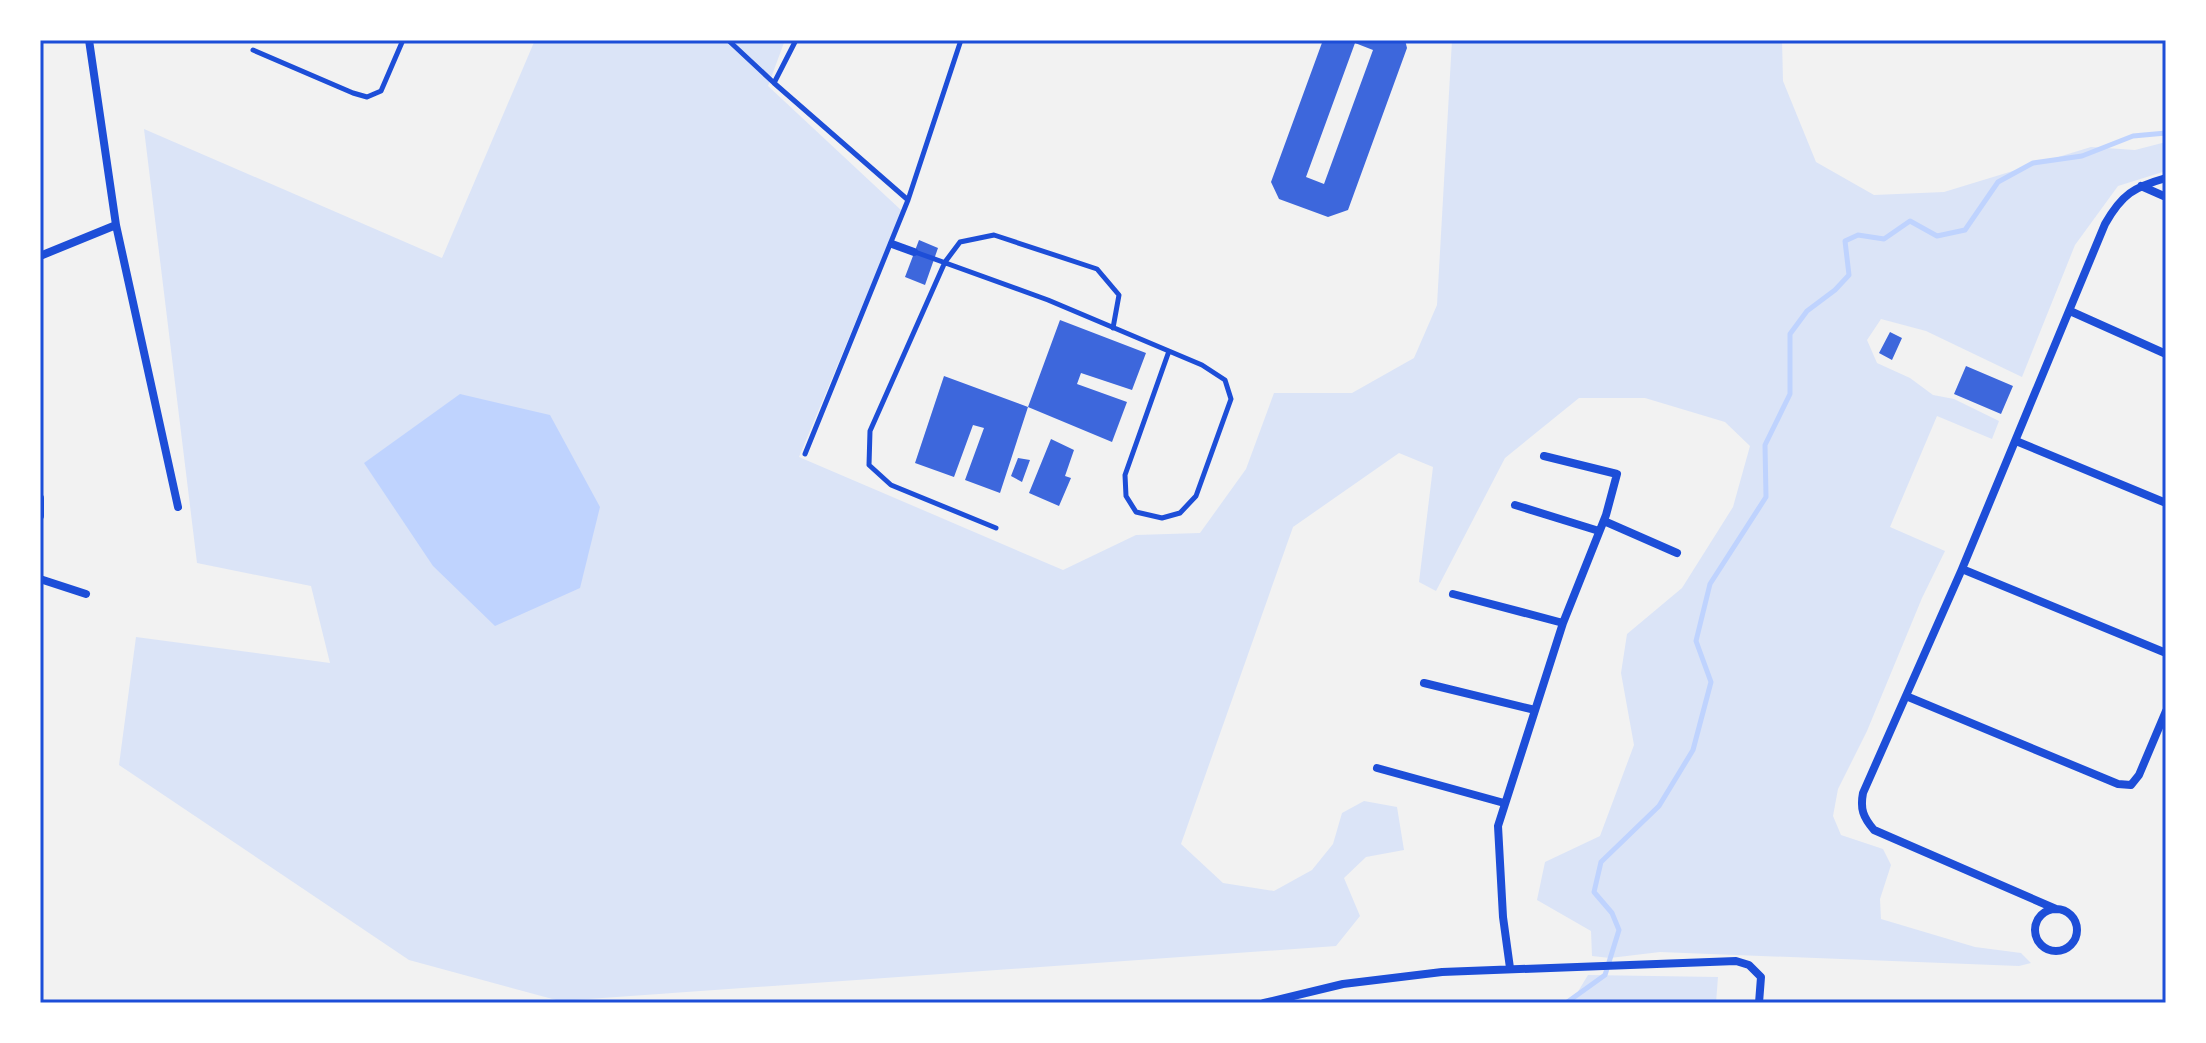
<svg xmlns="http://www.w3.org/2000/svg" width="2206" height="1043" viewBox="0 0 2206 1043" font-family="'Roboto Condensed',sans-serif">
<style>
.green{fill:#dbe4f7}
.water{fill:#bfd3fe}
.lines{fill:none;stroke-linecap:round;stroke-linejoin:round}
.stream{stroke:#bfd3fe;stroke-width:5}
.building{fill:#3d67dc;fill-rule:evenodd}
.service{stroke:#1d4ed8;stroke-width:5}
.minor{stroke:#1d4ed8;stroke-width:8}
.neatline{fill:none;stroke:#1d4ed8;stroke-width:3}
</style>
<rect width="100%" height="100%" fill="#f2f2f2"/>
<path class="green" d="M535,40h250l-17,46 134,125 -103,246 264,113 73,-35 64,-2 46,-64 28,-76h78l62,-35 23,-53 15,-265h330l1,41 33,81 58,33 70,-3 147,-45 44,3 31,-8v29l-48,15 -43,59 -53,132 -96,-46 -45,-12 -14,21 10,23 33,15 23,17 21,4 45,22 -7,18 -55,-23 -47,111 55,24 -23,47 -55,133 -29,58 -5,27 8,19 42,14 8,16 -11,34 1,20 94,28 46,6 10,10 -12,3 -359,-14 -50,6 -18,-2 -1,-25 -54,-31 8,-38 55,-26 34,-91 -13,-72 6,-39 55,-46 51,-81 17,-61 -25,-24 -80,-24h-66l-74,60 -69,133 -17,-9 14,-115 -34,-14 -106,74 -112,317 42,39 51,8 38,-21 21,-26 9,-31 22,-12 33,6 7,43 -38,7 -22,21 16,38 -24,30 -776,55 -151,-41 -290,-195 17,-128 194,26 -19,-77 -114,-23 -53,-434 298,129z
M1588,975l130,2 -2,26h-145z"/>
<path class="water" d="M460,394l90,21 50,92 -20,81 -85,38 -62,-60 -69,-103z"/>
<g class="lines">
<path class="stream" d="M1566,1003l39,-28 14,-45 -7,-17 -18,-21 7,-30 58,-56 34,-56 18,-68 -15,-41 14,-57 56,-87 -1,-52 25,-51v-60l17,-23 28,-21 14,-15 -4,-34 13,-6 26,4 26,-18 27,15 28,-6 33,-48 35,-19 49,-7 51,-20 33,-3"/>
</g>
<path class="building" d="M1323,40h82l2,8 -59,162 -20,7 -49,-18 -8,-17zM1355,43l18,7 -49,134 -18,-7z
M919,240l19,8 -13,37 -20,-8z
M1060,320l86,33 -14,37 -51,-17 -4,11 50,18 -15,40 -84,-35z
M1890,332l12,6 -10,22 -13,-7z
M1966,366l47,20 -12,28 -47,-20z
M944,376l84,31 -28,86 -35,-13 19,-52 -11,-3 -19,52 -39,-14z
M1051,439l23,11 -9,26 6,2 -12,28 -30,-13z
M1018,458l12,2 -8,22 -11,-6z"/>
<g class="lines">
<path class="service" d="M728,40l46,43
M796,40l-22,43 134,117 -103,254
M253,50l100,43 14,4 14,-6 22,-51
M908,200l53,-160
M915,252l133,48 154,65 23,15 6,19 -35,97 -16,17 -18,5 -26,-6 -10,-16 -1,-21 44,-124
M996,528l-105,-43 -22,-20 1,-34 75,-169 15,-20 34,-7 103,34 22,26 -6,33"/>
<path class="minor" d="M89,40l27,185 62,282
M2141,186l25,11
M892,244l22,8
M40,256l76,-31
M2070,311l96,43
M2016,441l150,62
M40,498v18
M1515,505l84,26
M1604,521l73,32
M1962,569l204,84
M40,579l46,15
M1453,594l110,29
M1424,683l111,27
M1906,696l212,88 13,1 8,-10 27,-64
M1377,768l127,35
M2035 930a21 21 0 1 1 42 0a21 21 0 1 1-42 0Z
M2056,909l-182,-79c-11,-13 -14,-21 -11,-37l99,-224 143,-345c17,-30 29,-37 61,-46
M1510,968l-7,-51 -5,-91 65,-203 43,-108 11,-41 -73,-18
M1264,1003l79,-19 99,-12 294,-11 13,4 12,12 -2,26"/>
</g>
<rect width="2206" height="1043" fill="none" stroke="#ffffff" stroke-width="84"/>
<rect x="42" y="42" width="2122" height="959" class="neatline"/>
</svg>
